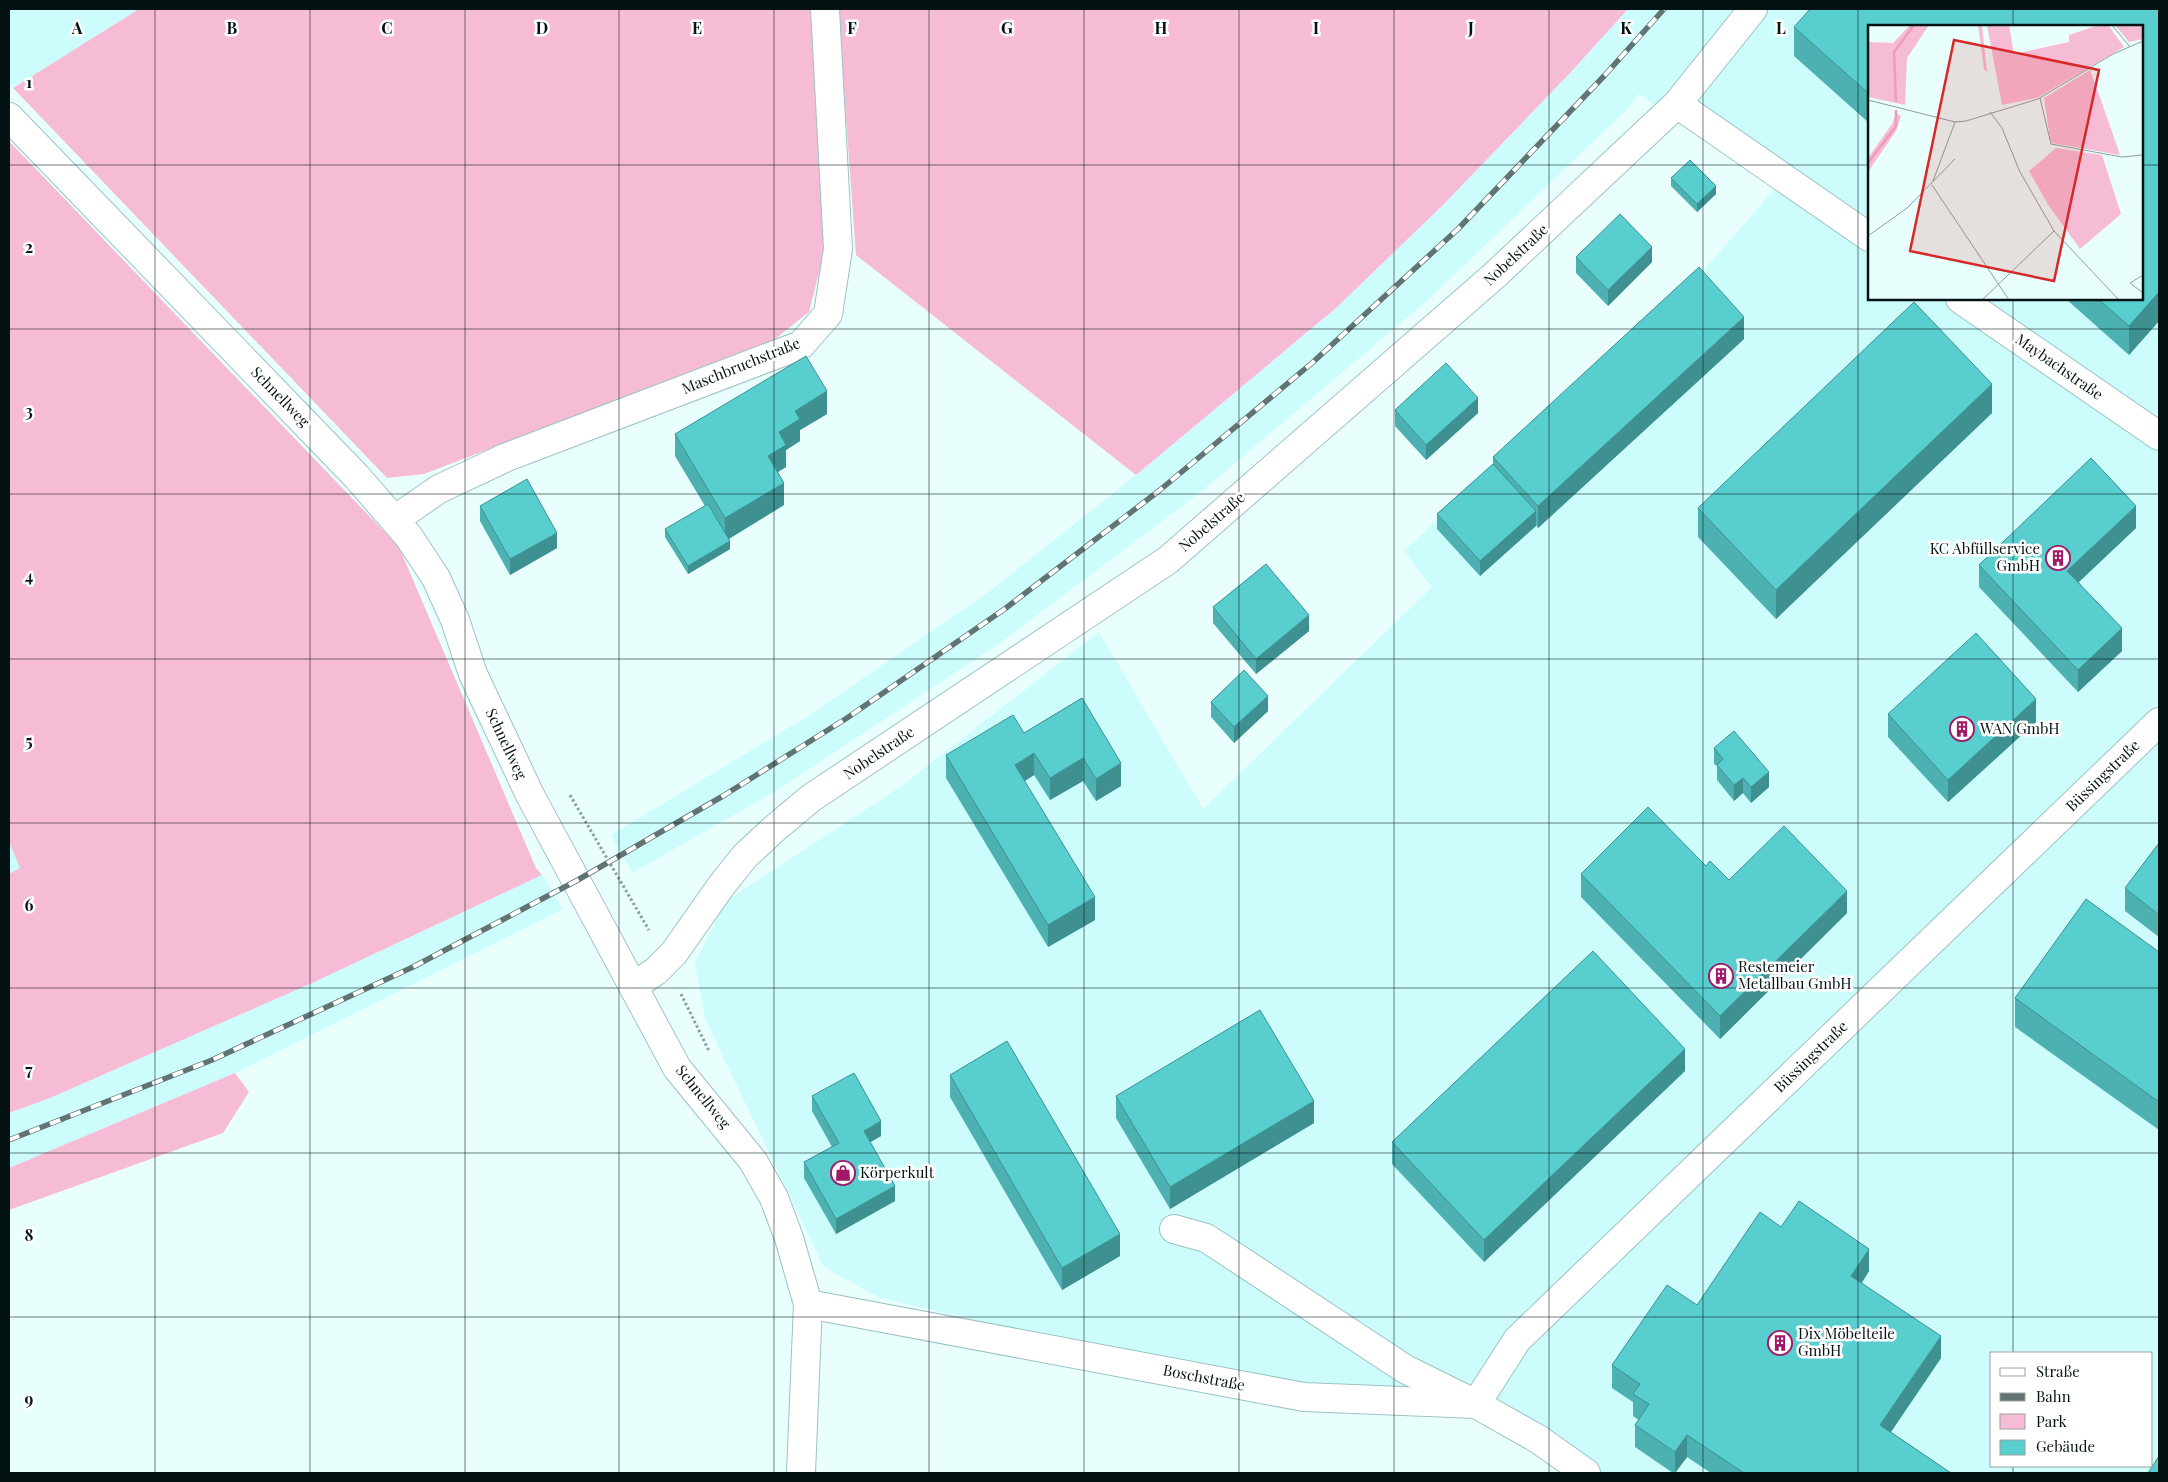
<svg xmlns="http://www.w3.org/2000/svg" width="2168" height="1482" viewBox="0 0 2168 1482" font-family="'Playfair Display',serif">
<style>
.built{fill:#ccfdfc;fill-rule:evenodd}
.green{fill:#f7bcd5}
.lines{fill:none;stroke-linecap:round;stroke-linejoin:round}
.minor-casing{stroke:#9dc2c2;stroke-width:30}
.path{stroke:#8da09f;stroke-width:3;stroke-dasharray:2.5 2.5;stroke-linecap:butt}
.minor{stroke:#fff;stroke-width:28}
.rail-casing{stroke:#627373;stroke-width:5.5}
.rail{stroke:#fff;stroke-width:4;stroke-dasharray:11;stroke-linecap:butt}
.wall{fill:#4db1b2}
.shaded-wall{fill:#3e9091}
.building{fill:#59cecf;stroke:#3e9091}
.grid{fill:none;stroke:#051213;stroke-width:1;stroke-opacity:0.55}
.labels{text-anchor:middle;stroke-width:5;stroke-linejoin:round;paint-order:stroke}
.street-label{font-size:15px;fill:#051213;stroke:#fff}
.poi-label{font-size:15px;fill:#051213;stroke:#fff;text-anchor:start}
.inset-river{fill:none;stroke:#ed9cbf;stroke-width:2.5}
.inset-road{fill:none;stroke:#8da0a0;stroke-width:1}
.view{fill:#d62828;fill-opacity:0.15;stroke:#d62828;stroke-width:2.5}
.inset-edge{fill:none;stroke:#051213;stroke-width:2.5}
.grid-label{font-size:16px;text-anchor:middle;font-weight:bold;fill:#051213;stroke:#fff;stroke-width:5;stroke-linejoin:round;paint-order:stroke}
</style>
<rect width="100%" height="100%" fill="#e8fffe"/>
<path class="built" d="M9,9h130l-126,79 -4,-5z
M1628,9h531v1464h-569l-112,-71 -161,-11 -165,-31 -272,-62 -56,-31 -119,-248 -10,-56 31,-62 174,-114 199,-155 104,177 229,-222 -28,-36 298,-279 73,-83 -136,-95 -14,17 -196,188 -226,191 -209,157 -218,144 -144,82 -21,-38 197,-119 182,-125 146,-116 200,-167 106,-102 128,-133zM1869,26h273v273h-273zM1992,1353h160v113h-160z
M9,842l12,26 -12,6z
M542,875l21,34 -328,164 -226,95v-55l41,-15 260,-114z"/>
<path class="green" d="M139,9h673l12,244 -15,59 -35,28 -350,134 -37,4 -374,-390z
M838,9h790l-58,64 -128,133 -106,102 -200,167 -280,-220z
M9,141l390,406 137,321 6,7 -232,109 -260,114 -41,15v-239l11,-6 -11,-26z
M235,1073l14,19 -26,41 -214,77v-42z"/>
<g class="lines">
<defs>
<path id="minor" d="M1677,104l192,133
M9,117l348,360 52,60 27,41 19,42 18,54 57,121 147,273 76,93 21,37 15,40 19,66 -7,169
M1960,299l199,137
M394,520l45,-31 68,-32 294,-112 27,-31 10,-65 -13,-240
M634,986l22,-15 18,-18 47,-67 24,-30 29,-27 37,-31 357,-238 327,-285 182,-171 76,-95
M1174,1229l32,9 14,9 185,122 71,35 62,35 48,34
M808,1304l496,93 172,7
M1476,1404l41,-64 642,-618"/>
</defs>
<use href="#minor" class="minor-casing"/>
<path class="path" d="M570,795l79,135
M681,994l28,57"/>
<use href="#minor" class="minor"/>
<defs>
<path id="rail" d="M9,1140l203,-80 201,-93 163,-86 147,-85 124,-78 159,-110 154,-118 152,-127 146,-134 147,-154 59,-66"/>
</defs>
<use href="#rail" class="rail-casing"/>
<use href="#rail" class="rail"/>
</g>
<path class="wall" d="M2159,9v312l-30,34 -63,-56h76l-273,-273v97l-75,-67v-29z
M1671,178l45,16 -19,18 -26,-26z
M1576,257l76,5 -44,44 -32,-33z
M1744,339l-206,189 -2,-3 -56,51 -43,-47v-15l56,-50v-7z
M1395,410l83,3 -52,47 -31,-34z
M1992,413l-216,206 -78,-82v-29z
M827,414l-27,16v11l-14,9v17l-8,5 6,33 -55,34 1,10 -42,25 -23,-37v-8l40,-23 -30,-50v-22z
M480,506l77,42 -47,27 -30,-54z
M2136,528l-57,54 43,69 -44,41 -99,-105v-22z
M1213,607l96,24 -53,43 -43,-51z
M1082,698l39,88 -25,15 -13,-20 -33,19 -16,-25 -9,6 70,139 -47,27 -102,-169v-23l78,-22z
M1211,702l57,9 -34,32 -23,-26z
M1888,714l148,8 -88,80 -60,-65z
M1714,748l55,39 -18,16 -8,-10 -9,8 -17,-21v-14l-3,-2z
M2159,843v94l-34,-26v-23z
M1706,866l23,14 118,33 -127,126 -139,-142v-23z
M2159,952v178l-144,-103v-29z
M1685,1071l-201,191 -92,-98v-22z
M950,1075l170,181 -58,34 -112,-193z
M812,1096l69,40 -11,6 25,59 -59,33 -32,-56v-16l28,-15 -20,-36z
M1116,1096l198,27 -144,86 -54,-91z
M1781,1227l88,44 -7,12 79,75 -50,74 60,41h-240l-24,-16 -12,16h-2l-38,-26v-22l4,-5 -6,-4v-14l-21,-14v-23l85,-60z"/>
<path class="shaded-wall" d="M1716,186v8l-19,18v-8z
M1652,247v15l-44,44v-16z
M2159,292v29l-30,34v-29z
M1744,317v22l-206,189v-22z
M1992,384v29l-216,206v-29z
M827,391v23l-27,16v11l-14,9v17l-18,11v-22l11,-24 16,-21z
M1478,398v15l-52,47v-15z
M784,483v22l-59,36v-23z
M2136,506v22l-69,65v-22z
M1536,511v15l-56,50v-15z
M557,533v15l-47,27v-16z
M730,541v8l-42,25v-8z
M1309,615v16l-53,43v-15z
M2122,628v23l-44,41v-22z
M1268,696v15l-34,32v-16z
M2036,699v23l-88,80v-22z
M1034,753v22l-19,12v-22z
M1083,758v23l-33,19v-22z
M1121,763v23l-25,15v-22z
M1769,772v15l-18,16v-16z
M1743,778v15l-9,8v-16z
M1847,891v22l-127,126v-23z
M1095,897v23l-47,27v-22z
M1685,1049v22l-201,191v-22z
M1314,1101v22l-144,86v-22z
M881,1121v15l-17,10v-15z
M895,1186v15l-59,33v-15z
M1120,1234v22l-58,34v-22z
M1869,1249v22l-18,27v-22z
M1941,1336v22l-61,90v-23z
M1687,1435v22l-12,16v-21z"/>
<path class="building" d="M1810,9h349v283l-30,34 -31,-27h44v-273h-273v68l-75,-67z
M1690,160l26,26 -19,18 -26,-26z
M1620,214l32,33 -44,43 -32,-33z
M1699,267l45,50 -206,189 -45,-49z
M1914,302l78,82 -216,206 -78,-82z
M806,356l21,35 -32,20 5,8 -21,13 7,13 -18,11 16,27 -59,35 -50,-84z
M1446,363l32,35 -52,47 -31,-35z
M2091,458l45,48 -69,65 55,57 -44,42 -99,-105z
M1493,464l43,47 -56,50 -43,-47z
M527,479l30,54 -47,26 -30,-53z
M708,504l22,37 -42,25 -23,-37z
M1266,564l43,51 -53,44 -43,-52z
M1976,633l60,66 -88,81 -60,-66z
M1244,670l24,26 -34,31 -23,-25z
M1082,698l39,65 -25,16 -13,-21 -33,20 -16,-25 -19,12 80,132 -47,28 -102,-170 67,-40 11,18z
M1734,731l35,41 -18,15 -8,-9 -9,7 -17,-20 6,-6 -9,-11z
M1648,807l58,59 4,-5 19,19 55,-54 63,65 -127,125 -139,-142z
M2159,843v72l-34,-27z
M2086,899l73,53v150l-144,-104z
M1593,951l92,98 -201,191 -92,-98z
M1260,1010l54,91 -144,86 -54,-91z
M1007,1041l113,193 -58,34 -112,-193z
M854,1073l27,48 -17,10 31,55 -59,33 -32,-57 35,-19 -27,-47z
M1799,1201l70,48 -18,27 90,60 -61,89 71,48h-207l-57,-38 -12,17 -40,-27 14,-21 -16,-10 7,-10 -28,-19 55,-80 30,20 63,-93 21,15z
M2159,1456v17h-11z"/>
<path class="grid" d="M155,9v1464M310,9v1464M465,9v1464M619,9v1464M774,9v1464M929,9v1464M1084,9v1464M1239,9v1464M1394,9v1464M1549,9v1464M1703,9v1464M1858,9v1464M2013,9v17M9,165h1860M2142,165h17M2013,299v1054M9,329h2150M9,494h2150M9,659h2150M9,823h2150M9,988h2150M9,1153h2150M9,1317h2150M2013,1466v7"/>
<defs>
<symbol id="building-ring" viewBox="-11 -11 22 22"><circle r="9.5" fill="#fff" stroke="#a01866" stroke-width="1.5"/><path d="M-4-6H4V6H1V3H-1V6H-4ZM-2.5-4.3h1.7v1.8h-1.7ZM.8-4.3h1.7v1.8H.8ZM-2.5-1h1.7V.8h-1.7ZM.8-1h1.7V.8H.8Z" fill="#a01866"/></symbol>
<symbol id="shop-ring" viewBox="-11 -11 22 22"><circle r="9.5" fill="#fff" stroke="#a01866" stroke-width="1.5"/><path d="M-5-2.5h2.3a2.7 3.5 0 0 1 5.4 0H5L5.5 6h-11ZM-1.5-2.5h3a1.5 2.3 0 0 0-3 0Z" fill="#a01866"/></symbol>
</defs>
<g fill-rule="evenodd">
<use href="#building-ring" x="2044" y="544" width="28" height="28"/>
<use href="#building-ring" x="1948" y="715" width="28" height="28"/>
<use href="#building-ring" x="1707" y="962" width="28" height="28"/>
<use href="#shop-ring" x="829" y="1159" width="28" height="28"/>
<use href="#building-ring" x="1766" y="1329" width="28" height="28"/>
</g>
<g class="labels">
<g class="street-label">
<text transform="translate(1516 255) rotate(-43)" y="5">Nobelstraße</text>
<text transform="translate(741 366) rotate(-22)" y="5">Maschbruchstraße</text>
<text transform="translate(2059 367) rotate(35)" y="5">Maybachstraße</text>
<text transform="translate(280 397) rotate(46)" y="5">Schnellweg</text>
<text transform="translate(1212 522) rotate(-41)" y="5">Nobelstraße</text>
<text transform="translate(506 744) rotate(65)" y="5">Schnellweg</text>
<text transform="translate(879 753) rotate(-34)" y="5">Nobelstraße</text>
<text transform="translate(2103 776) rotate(-44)" y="5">Büssingstraße</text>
<text transform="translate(1811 1057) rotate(-44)" y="5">Büssingstraße</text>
<text transform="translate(703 1097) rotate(51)" y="5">Schnellweg</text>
<text transform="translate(1204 1378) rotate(11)" y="5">Boschstraße</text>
</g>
<g class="poi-label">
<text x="2040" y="554" text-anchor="end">KC Abfüllservice<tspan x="2040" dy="17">GmbH</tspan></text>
<text x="1980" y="734">WAN GmbH</text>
<text x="1738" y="972">Restemeier<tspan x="1738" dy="17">Metallbau GmbH</tspan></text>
<text x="860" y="1178">Körperkult</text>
<text x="1798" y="1339">Dix Möbelteile<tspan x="1798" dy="17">GmbH</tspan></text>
</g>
</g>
<g transform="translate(1868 25)">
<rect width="275" height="275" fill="#e8fffe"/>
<path d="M42,0h19l-22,33 -2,47 -37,-8v-55l25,1zM110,0h4l5,47 -3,-3zM119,0h22l5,29 55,-12v-7l30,-10h9l16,22 -87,51 -35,7zM247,0h28v14l-14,3zM222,45l11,30 19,55 -68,-12 -2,-4 -6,-41zM28,88l5,3 -5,15 -28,41v-14l24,-34zM188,123l46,7 19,59 -41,35 -31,-43 -20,-35z" fill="#f7bcd5"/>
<path class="inset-river" d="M28,77l-2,-50 20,-27M0,138l28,-37v-16"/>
<path class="inset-road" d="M244,0l18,22M172,73l11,46 71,13 21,-2M0,75l87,22 11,-1 72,-22 75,-45 30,-13M122,87l12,16 18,44 34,59 65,69M65,156l22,-59M64,160l77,115M0,211l39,-28 48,-49M275,250l-13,8 13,10M114,275l72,-69"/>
<path class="view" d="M86,15l145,30 -45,211 -144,-30z"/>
<rect width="275" height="275" class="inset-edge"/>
</g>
<g class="grid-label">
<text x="77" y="34">A</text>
<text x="232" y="34">B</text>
<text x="387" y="34">C</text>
<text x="542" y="34">D</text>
<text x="697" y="34">E</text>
<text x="852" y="34">F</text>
<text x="1007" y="34">G</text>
<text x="1161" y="34">H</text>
<text x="1316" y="34">I</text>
<text x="1471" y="34">J</text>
<text x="1626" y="34">K</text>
<text x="1781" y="34">L</text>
<text x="29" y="88">1</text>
<text x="29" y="253">2</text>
<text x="29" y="417">3</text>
<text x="29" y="582">4</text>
<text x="29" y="747">5</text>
<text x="29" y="911">6</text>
<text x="29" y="1076">7</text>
<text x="29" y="1241">8</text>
<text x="29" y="1405">9</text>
</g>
<rect width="2168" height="1482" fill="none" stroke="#051213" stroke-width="20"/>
<rect x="1990" y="1352" width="162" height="115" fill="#ffffff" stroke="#9ba0a1"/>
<rect x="2000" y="1368" width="25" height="8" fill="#ffffff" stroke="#9ba0a1"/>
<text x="2036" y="1377" font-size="15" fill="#051213">Straße</text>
<rect x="2000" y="1393" width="25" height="8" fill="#627373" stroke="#9ba0a1"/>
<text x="2036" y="1402" font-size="15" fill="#051213">Bahn</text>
<rect x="2000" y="1414" width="25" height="15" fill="#f7bcd5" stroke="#9ba0a1"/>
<text x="2036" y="1427" font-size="15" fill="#051213">Park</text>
<rect x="2000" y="1440" width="25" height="15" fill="#59cecf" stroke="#9ba0a1"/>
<text x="2036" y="1452" font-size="15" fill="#051213">Gebäude</text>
</svg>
